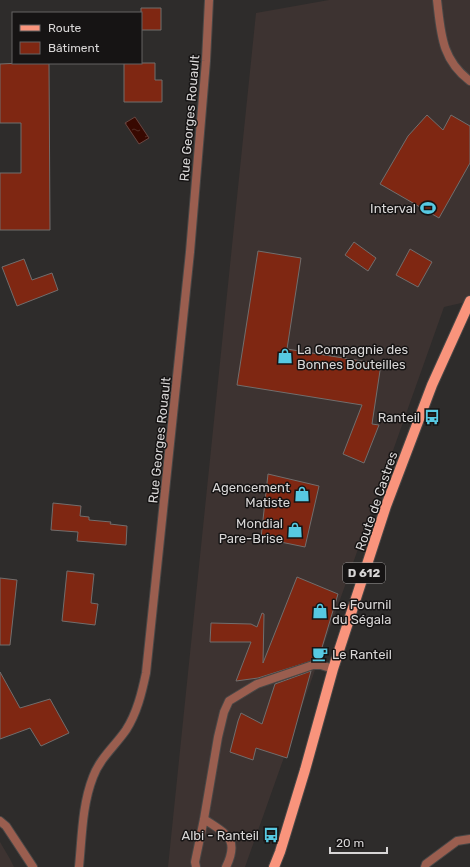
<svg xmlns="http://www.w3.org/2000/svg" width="470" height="867" viewBox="0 0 470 867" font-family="Rubik,sans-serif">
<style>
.built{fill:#3d3331}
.water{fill:url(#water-ripples);stroke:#684641}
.building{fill:#7f2712;stroke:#716e6d}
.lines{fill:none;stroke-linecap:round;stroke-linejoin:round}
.lane-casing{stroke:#494746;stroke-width:10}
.street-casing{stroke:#494746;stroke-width:10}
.primary-casing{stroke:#494746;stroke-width:12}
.lane{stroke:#9a5e4f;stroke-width:8}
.street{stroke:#9a5e4f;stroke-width:8}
.primary{stroke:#f9947c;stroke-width:10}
.labels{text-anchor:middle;stroke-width:3;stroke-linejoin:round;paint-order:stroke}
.shield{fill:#161414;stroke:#9e9c9c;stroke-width:1}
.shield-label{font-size:12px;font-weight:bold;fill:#d8d6d6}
.street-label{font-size:13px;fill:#d8d6d6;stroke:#161414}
.poi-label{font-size:13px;fill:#d8d6d6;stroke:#161414;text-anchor:end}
</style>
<defs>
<pattern id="water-ripples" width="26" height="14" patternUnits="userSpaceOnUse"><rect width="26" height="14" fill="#380901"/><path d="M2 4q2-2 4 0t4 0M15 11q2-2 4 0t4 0" fill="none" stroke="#542c25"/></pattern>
</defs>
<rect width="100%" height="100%" fill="#2e2c2b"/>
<path class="built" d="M329,0h141v301l-26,6 -199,560h-77l88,-854z
M0,842l10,17 4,8h-14z"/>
<path class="water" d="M135,117l14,21 -10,6 -14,-21z"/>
<path class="building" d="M141,8h20v22h-20z
M21,63h28l1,167h-50v-57h21v-50h-21v-59z
M124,63h31v17h7v22h-38z
M427,115l16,15 8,-15 19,11v37l-31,55 -59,-34 28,-48z
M354,242l22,16 -8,13 -23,-16z
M410,249l22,13 -14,25 -22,-12z
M258,251l43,7 -14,91 94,15 -9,60 7,1 -15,38 -21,-9 19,-49 -125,-20z
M24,259l8,21 20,-7 6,17 -41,16 -15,-39z
M268,474l51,12 -14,61 -44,-9z
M53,503l28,3 -1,10 9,1v3l22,2 -1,2 17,2 -1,19 -49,-4 1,-9 -27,-2z
M67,571l27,3 -3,29 7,1 -3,21 -33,-4z
M297,577l41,17 -18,60 -4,2 -1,4 -57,18 -22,3 15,-39h-41l1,-19 40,1 6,3 5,-14 2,1 -1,49z
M0,578l17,2 -7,65h-10z
M311,671l-24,87 -31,-10 -3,12 -23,-8 8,-31 3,-8 21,11 13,-40z
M0,672l20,36 30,-9 19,34 -28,13 -11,-18 -30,11z"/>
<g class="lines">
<defs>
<path id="lane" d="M425,867l1,-3 31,-23 13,-2"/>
<path id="street" d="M437,0c4,33 4,59 33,81
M204,819c22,15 36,19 22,48
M0,821l6,5 27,41
M79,867c3,-30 3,-62 14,-90 7,-19 22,-31 33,-47 11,-17 16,-38 20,-57l44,-421 16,-191 3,-61
M196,867l-1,-5 9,-43 14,-82 6,-25 5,-11 28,-17 56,-19h8l12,4"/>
<path id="primary" d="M274,867l6,-15 25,-82 28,-101 53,-163 46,-121 38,-84"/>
</defs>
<use href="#lane" class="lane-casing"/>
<use href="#street" class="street-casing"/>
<use href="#primary" class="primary-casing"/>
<use href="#lane" class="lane"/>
<use href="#street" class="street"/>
<use href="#primary" class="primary"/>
</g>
<defs>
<symbol id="stadium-bare" viewBox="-9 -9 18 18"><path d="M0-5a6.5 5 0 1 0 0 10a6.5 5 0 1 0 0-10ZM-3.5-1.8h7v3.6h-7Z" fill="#57c9e2" stroke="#161414" stroke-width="2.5" paint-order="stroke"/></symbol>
<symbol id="shop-bare" viewBox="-9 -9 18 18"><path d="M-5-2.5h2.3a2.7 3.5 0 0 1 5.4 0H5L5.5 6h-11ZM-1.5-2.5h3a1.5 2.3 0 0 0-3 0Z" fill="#57c9e2" stroke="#161414" stroke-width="2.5" paint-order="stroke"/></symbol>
<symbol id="bus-bare" viewBox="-9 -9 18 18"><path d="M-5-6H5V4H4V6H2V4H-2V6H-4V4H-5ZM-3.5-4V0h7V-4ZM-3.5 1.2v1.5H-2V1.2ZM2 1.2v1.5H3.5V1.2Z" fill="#57c9e2" stroke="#161414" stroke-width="2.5" paint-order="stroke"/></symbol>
<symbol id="cafe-bare" viewBox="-9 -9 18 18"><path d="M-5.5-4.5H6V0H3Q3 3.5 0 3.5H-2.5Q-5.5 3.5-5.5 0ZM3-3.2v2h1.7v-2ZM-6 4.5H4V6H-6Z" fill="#57c9e2" stroke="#161414" stroke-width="2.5" paint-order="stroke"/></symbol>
</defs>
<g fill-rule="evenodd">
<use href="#stadium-bare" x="417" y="197" width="22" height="22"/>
<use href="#shop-bare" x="274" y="345" width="22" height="22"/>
<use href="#bus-bare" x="421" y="406" width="22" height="22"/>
<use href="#shop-bare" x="291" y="483" width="22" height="22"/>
<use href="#shop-bare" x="284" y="519" width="22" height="22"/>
<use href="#shop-bare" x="309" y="600" width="22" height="22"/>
<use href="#cafe-bare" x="309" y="643" width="22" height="22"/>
<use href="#bus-bare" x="260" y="824" width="22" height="22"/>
</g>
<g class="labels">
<rect class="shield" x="343" y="563" width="42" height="20" rx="3"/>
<g class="shield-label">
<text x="364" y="577">D 612</text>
</g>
<g class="street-label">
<text transform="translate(189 118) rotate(-85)" y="5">Rue Georges Rouault</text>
<text transform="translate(159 440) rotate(-84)" y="5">Rue Georges Rouault</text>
<text transform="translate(376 501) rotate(-71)" y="5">Route de Castres</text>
</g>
<g class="poi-label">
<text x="416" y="213">Interval</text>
<text x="297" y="354" text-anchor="start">La Compagnie des<tspan x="297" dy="15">Bonnes Bouteilles</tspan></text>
<text x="420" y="422">Ranteil</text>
<text x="290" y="492">Agencement<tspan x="290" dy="15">Matiste</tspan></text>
<text x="283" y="528">Mondial<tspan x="283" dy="15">Pare-Brise</tspan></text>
<text x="332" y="609" text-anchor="start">Le Fournil<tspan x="332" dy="15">du Ségala</tspan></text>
<text x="332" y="659" text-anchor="start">Le Ranteil</text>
<text x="259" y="840">Albi - Ranteil</text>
</g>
</g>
<rect x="12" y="12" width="130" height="52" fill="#161414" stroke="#646262"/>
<rect x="20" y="25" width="20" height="6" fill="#f9947c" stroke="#646262"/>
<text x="48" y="32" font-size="12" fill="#d8d6d6">Route</text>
<rect x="20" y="42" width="20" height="12" fill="#7f2712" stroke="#646262"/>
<text x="48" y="52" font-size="12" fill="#d8d6d6">Bâtiment</text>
<path d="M330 847v6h57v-6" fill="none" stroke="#d8d6d6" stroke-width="2"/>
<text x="336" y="847" font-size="12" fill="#d8d6d6" stroke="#161414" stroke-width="3" paint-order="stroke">20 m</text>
</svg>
